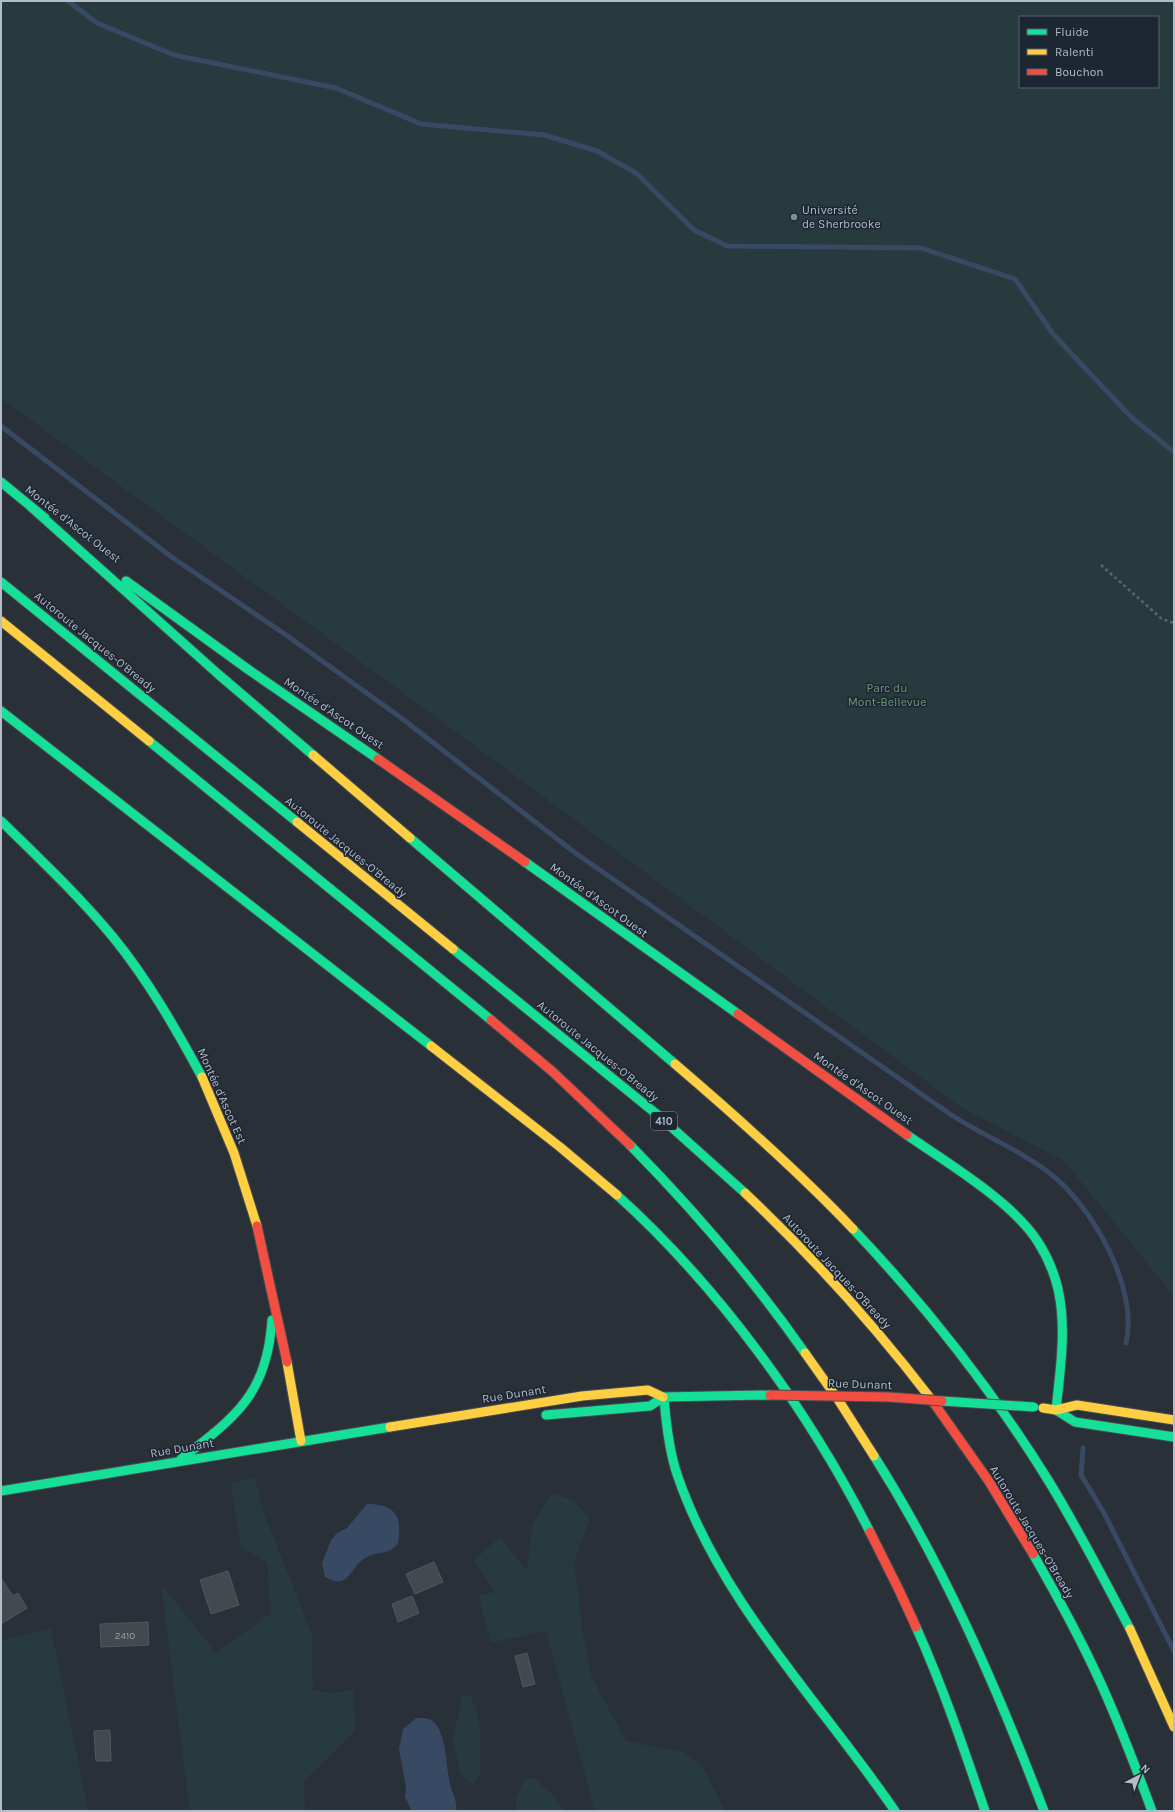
<svg xmlns="http://www.w3.org/2000/svg" width="1175" height="1812" viewBox="0 0 1175 1812" font-family="Karla,sans-serif">
<style>
.green{fill:#273a3e;fill-rule:evenodd}
.water{fill:#384963}
.lines{fill:none;stroke-linecap:round;stroke-linejoin:round}
.stream{stroke:#384963;stroke-width:5}
.building{fill:#444950;stroke:#52575f}
.fast-casing{stroke:#484c53;stroke-width:11}
.slow-casing{stroke:#484c53;stroke-width:11}
.jam-casing{stroke:#484c53;stroke-width:11}
.path{stroke:#5d636a;stroke-width:2.5;stroke-dasharray:3 3;stroke-linecap:butt}
.fast{stroke:#16e098;stroke-width:9}
.slow{stroke:#ffcf43;stroke-width:9}
.jam{stroke:#f24e42;stroke-width:9}
.fast-bridge-casing{stroke:#484c53;stroke-width:11;stroke-linecap:butt}
.jam-bridge-casing{stroke:#484c53;stroke-width:11;stroke-linecap:butt}
.fast-bridge{stroke:#16e098;stroke-width:9}
.jam-bridge{stroke:#f24e42;stroke-width:9}
.poi-dot{fill:#848b96;stroke:#1d2633;stroke-width:1.5}
.labels{text-anchor:middle;stroke-width:3;stroke-linejoin:round;paint-order:stroke}
.number-label{font-size:10px;fill:#989fab}
.shield{fill:#1d2633;stroke:#878f9c;stroke-width:1}
.shield-label{font-size:11px;font-weight:bold;fill:#b4bcc9}
.poi-label{font-size:12px;fill:#b4bcc9;stroke:#1d2633;text-anchor:start}
.street-label{font-size:12px;fill:#b4bcc9;stroke:#1d2633}
.park-label{font-size:12px;fill:#6b9a76;stroke:#1d2633}
</style>
<rect width="100%" height="100%" fill="#2a3038"/>
<path class="green" d="M1,1h1173v1295l-110,-135 -102,-53 -495,-368 -466,-342zM1020,17h138v70h-138z
M255,1478l7,30 50,127 1,55 20,3 20,-3 2,41 -51,50 1,30h-115l-29,-227 55,69 55,-40 -4,-50 -13,-9 -13,-6 -10,-65z
M550,1495c19,-1 30,10 40,25l-16,41 8,67 9,48 35,65 57,11 20,15 21,41 -1,3h-128l-49,-180 -55,12 -12,-47 15,-4 -20,-32 26,-23 27,34 5,-45z
M51,1629l37,182h-87v-171z
M463,1694l8,3c12,22 9,55 9,79l-8,9 -12,-12 -7,-35z
M532,1777l21,18 12,16h-49v-11l8,-20z"/>
<path class="water" d="M367,1504c20,0 34,6 32,29 0,5 0,11 -4,14 -7,7 -18,5 -26,9 -3,2 -8,4 -10,7 -5,5 -9,14 -16,17 -6,3 -12,0 -18,-3l-3,-14 9,-23 6,-7 10,-5z
M416,1718c5,0 11,0 15,2 16,9 15,49 19,64 2,9 8,18 6,27h-44l-7,-14 1,-10 -7,-38 4,-20z"/>
<g class="lines">
<path class="stream" d="M68,1l29,22 77,32 162,33 85,36 123,11 53,16 39,22 58,57 33,16 194,2 94,31 38,55 78,83 43,35
M1,426l172,132 113,77 114,82 174,135 376,262c33,22 71,36 102,61 41,33 87,114 74,168
M1083,1448l-2,27 23,38 70,138"/>
</g>
<path class="building" d="M434,1562l9,20 -28,12 -9,-20z
M228,1571l11,34 -28,9 -11,-34z
M1,1578l12,18 5,-3 9,15 -26,16z
M412,1596l7,17 -21,9 -6,-18z
M148,1622l1,23 -48,2 -1,-23z
M527,1653l8,31 -12,3 -8,-31z
M110,1730l1,31h-15l-2,-30z"/>
<g class="lines">
<defs>
<path id="fast" d="M1,482l44,36
M30,506l188,168 95,81
M126,581l123,89 129,89
M1,582l296,240
M1,711l430,335
M149,741l342,279
M1,821c39,38 77,74 112,116 35,43 63,92 89,140
M410,838l265,226
M525,862l213,152
M453,949l206,167 86,77
M907,1135c39,27 106,67 131,107 9,14 16,30 20,47 9,39 2,82 -2,121
M630,1145c64,65 123,134 175,208
M617,1195c102,92 191,215 253,337
M853,1229c73,77 139,161 195,251 30,49 56,99 82,149
M663,1397l107,-2
M664,1397c2,27 5,55 14,80 43,125 143,226 217,334
M1056,1410l19,12 99,15
M546,1415l104,-9 14,-9
M874,1456c71,112 123,232 170,355
M181,1459c55,-42 86,-65 91,-139
M1,1491l389,-64
M1033,1554c23,40 45,80 64,121 21,45 38,90 55,136
M916,1627c27,60 48,122 69,184"/>
<path id="slow" d="M1,621l148,120
M313,755l97,83
M297,822l156,127
M431,1046l129,101 57,48
M675,1064c62,53 122,106 178,165
M202,1077l32,76 23,73
M745,1193c68,64 130,133 186,206
M805,1353l34,48 35,55
M287,1362l14,79
M1043,1408l13,2 21,-5 97,15
M390,1427l192,-31 66,-6 15,7
M1130,1629l44,98"/>
<path id="jam" d="M378,759l147,103
M738,1014l169,121
M491,1020l62,52 77,73
M257,1226l30,136
M931,1399l57,81 45,74
M870,1532l29,58 17,37"/>
</defs>
<use href="#fast" class="fast-casing"/>
<use href="#slow" class="slow-casing"/>
<use href="#jam" class="jam-casing"/>
<path class="path" d="M1101,565l61,54 12,4"/>
<use href="#fast" class="fast"/>
<use href="#slow" class="slow"/>
<use href="#jam" class="jam"/>
<defs>
<path id="fast-bridge" d="M942,1401l92,6"/>
<path id="jam-bridge" d="M770,1395l119,2 53,4"/>
</defs>
<use href="#fast-bridge" class="fast-bridge-casing"/>
<use href="#jam-bridge" class="jam-bridge-casing"/>
<use href="#fast-bridge" class="fast-bridge"/>
<use href="#jam-bridge" class="jam-bridge"/>
</g>
<circle class="poi-dot" cx="794" cy="217" r="4"/>
<g class="labels">
<g class="number-label">
<text x="125" y="1639">2410</text>
</g>
<rect class="shield" x="651" y="1112" width="26" height="18" rx="3"/>
<g class="shield-label">
<text x="664" y="1125">410</text>
</g>
<g class="poi-label">
<text x="802" y="214">Université<tspan x="802" dy="14">de Sherbrooke</tspan></text>
</g>
<g class="street-label">
<text transform="translate(73 524) rotate(38)" y="4">Montée d'Ascot Ouest</text>
<text transform="translate(95 642) rotate(39)" y="4">Autoroute Jacques-O'Bready</text>
<text transform="translate(334 713) rotate(34)" y="4">Montée d'Ascot Ouest</text>
<text transform="translate(346 847) rotate(39)" y="4">Autoroute Jacques-O'Bready</text>
<text transform="translate(599 900) rotate(36)" y="4">Montée d'Ascot Ouest</text>
<text transform="translate(598 1051) rotate(39)" y="4">Autoroute Jacques-O'Bready</text>
<text transform="translate(863 1088) rotate(35)" y="4">Montée d'Ascot Ouest</text>
<text transform="translate(222 1096) rotate(66)" y="4">Montée d'Ascot Est</text>
<text transform="translate(837 1271) rotate(47)" y="4">Autoroute Jacques-O'Bready</text>
<text transform="translate(860 1384) rotate(2)" y="4">Rue Dunant</text>
<text transform="translate(514 1394) rotate(-9)" y="4">Rue Dunant</text>
<text transform="translate(182 1448) rotate(-10)" y="4">Rue Dunant</text>
<text transform="translate(1032 1532) rotate(59)" y="4">Autoroute Jacques-O'Bready</text>
</g>
<g class="park-label">
<text x="887" y="692">Parc du<tspan x="887" dy="14">Mont-Bellevue</tspan></text>
</g>
</g>
<rect width="1175" height="1812" fill="none" stroke="#b4bcc9" stroke-width="4"/>
<rect x="1019" y="16" width="140" height="72" fill="#1d2633" stroke="#59626f"/>
<rect x="1027" y="29" width="20" height="6" fill="#16e098" stroke="#59626f"/>
<text x="1055" y="36" font-size="12" fill="#b4bcc9">Fluide</text>
<rect x="1027" y="49" width="20" height="6" fill="#ffcf43" stroke="#59626f"/>
<text x="1055" y="56" font-size="12" fill="#b4bcc9">Ralenti</text>
<rect x="1027" y="69" width="20" height="6" fill="#f24e42" stroke="#59626f"/>
<text x="1055" y="76" font-size="12" fill="#b4bcc9">Bouchon</text>
<g transform="translate(1139 1776) rotate(42)" stroke="#1d2633" stroke-width="3" paint-order="stroke">
<path d="M0-3L7 15L0 10L-7 15Z" fill="#b4bcc9"/>
<text y="-6" font-size="11" font-weight="bold" text-anchor="middle" fill="#b4bcc9">N</text>
</g>
</svg>
